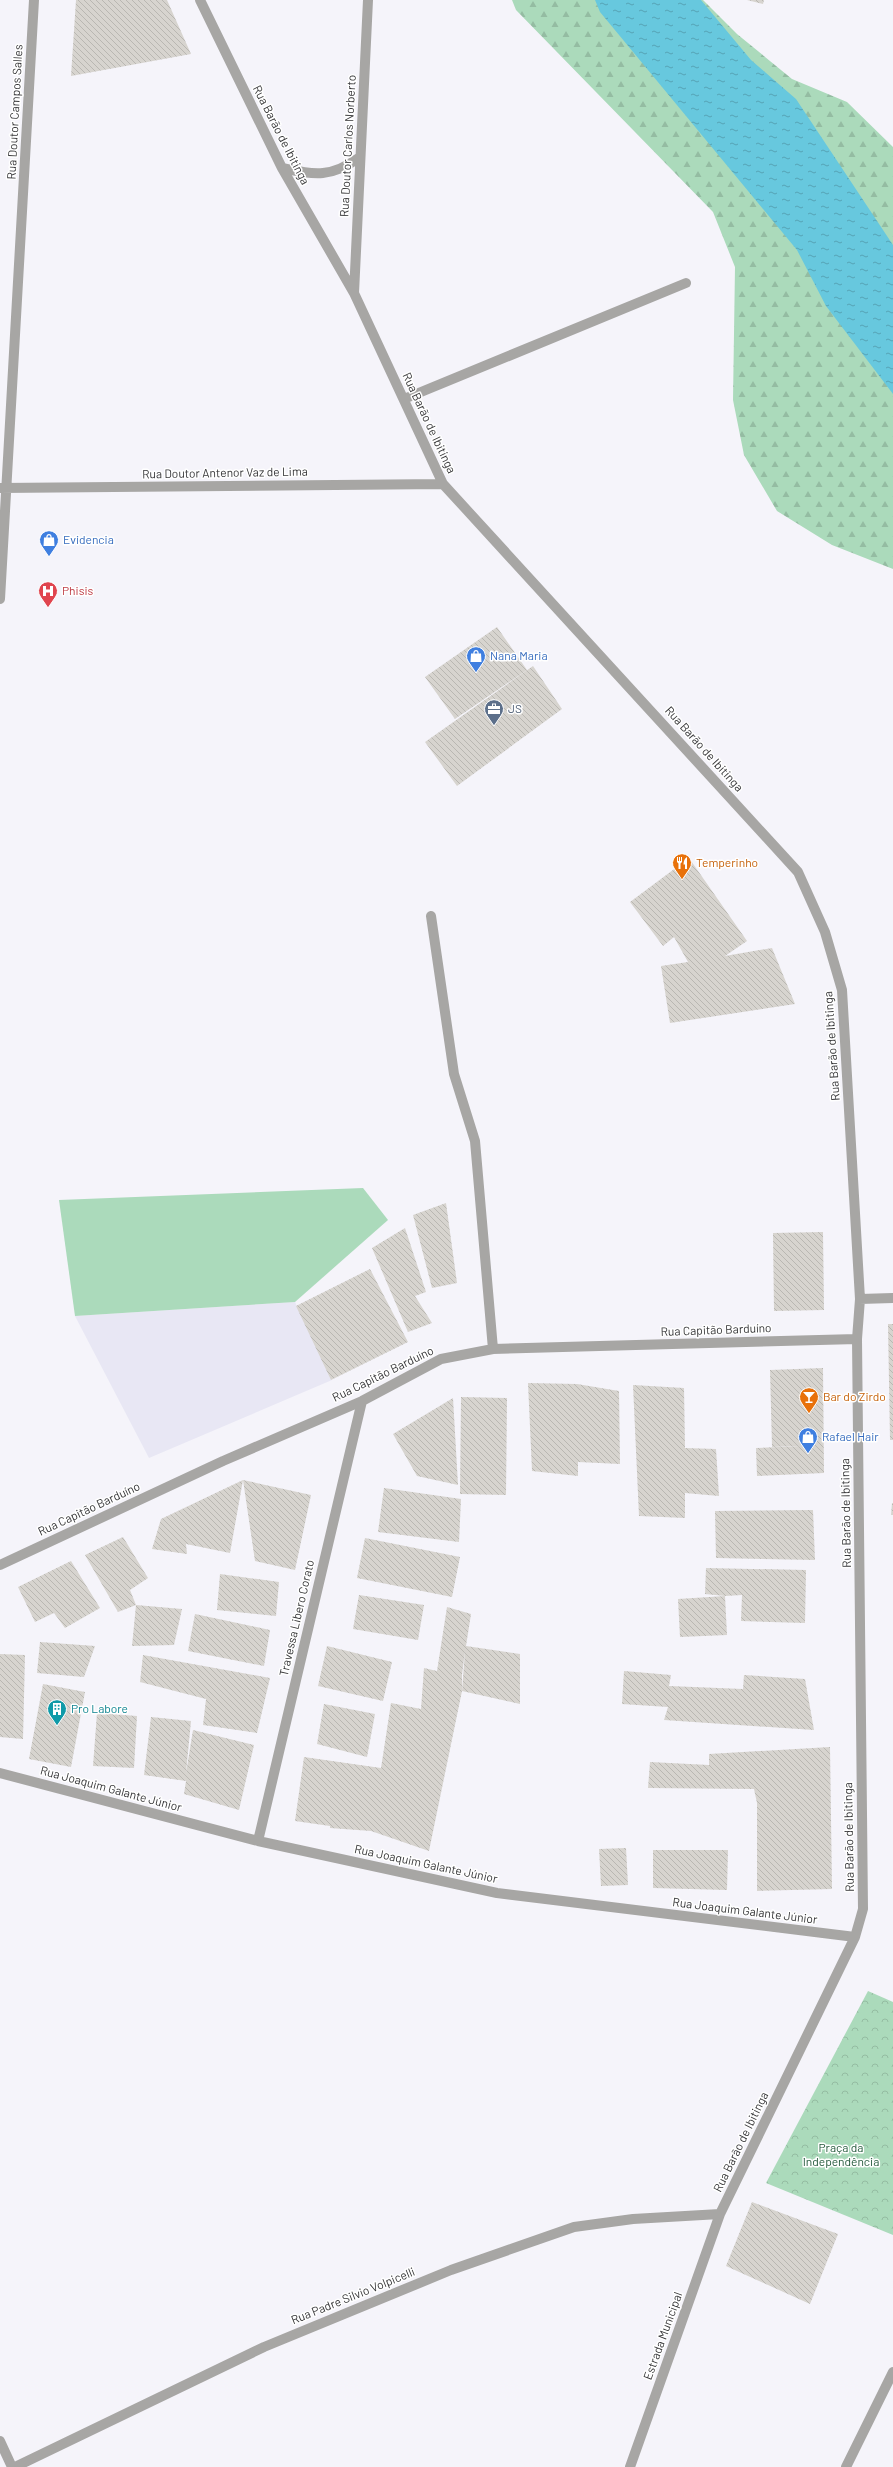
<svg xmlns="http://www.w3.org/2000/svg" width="893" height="2467" viewBox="0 0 893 2467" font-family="Barlow,sans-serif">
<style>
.built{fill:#e8e7f4}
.forest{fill:url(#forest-firs)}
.park{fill:url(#park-crowns)}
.garden{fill:#abdabb}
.water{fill:url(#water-ripples)}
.building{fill:url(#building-back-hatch)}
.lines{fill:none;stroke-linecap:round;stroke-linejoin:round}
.minor{stroke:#a7a6a4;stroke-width:10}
.labels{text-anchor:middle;stroke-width:3;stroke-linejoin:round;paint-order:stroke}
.street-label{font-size:12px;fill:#363638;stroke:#fff}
.shop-label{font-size:12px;fill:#366cbe;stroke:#fff;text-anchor:start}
.health-label{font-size:12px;fill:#be3a42;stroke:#fff;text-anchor:start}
.service-label{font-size:12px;fill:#4e5e75;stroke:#fff;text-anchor:start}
.food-label{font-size:12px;fill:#c56008;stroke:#fff;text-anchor:start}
.culture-label{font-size:12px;fill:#0d838f;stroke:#fff;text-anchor:start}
.park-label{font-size:12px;fill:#1f5537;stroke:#fff}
</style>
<defs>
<pattern id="forest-firs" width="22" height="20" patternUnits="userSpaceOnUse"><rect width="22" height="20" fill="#abdabb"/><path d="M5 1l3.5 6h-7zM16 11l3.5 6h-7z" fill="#94bca2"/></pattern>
<pattern id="park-crowns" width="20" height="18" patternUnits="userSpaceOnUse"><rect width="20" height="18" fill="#abdabb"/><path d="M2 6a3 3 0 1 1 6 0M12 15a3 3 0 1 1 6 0" fill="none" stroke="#94bca2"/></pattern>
<pattern id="water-ripples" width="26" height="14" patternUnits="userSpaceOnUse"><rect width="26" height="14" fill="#67c8de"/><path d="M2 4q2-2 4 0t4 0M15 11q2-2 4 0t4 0" fill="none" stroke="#56a3b5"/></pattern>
<pattern id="building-back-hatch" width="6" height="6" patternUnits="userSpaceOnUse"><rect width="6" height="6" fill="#d7d4cf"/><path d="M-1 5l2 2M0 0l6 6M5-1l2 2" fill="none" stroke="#b9b7b2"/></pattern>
</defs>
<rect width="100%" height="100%" fill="#f5f4fa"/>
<path class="built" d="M295,1302l37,78 -183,78 -74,-142z"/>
<path class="forest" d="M512,0h191l34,34 55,45 55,23 46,45v422l-61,-24 -55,-34 -33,-56 -11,-55 2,-133 -22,-55 -197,-202z"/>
<path class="park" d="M868,1991l25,11v233l-127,-52z"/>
<path class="garden" d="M363,1188l25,32 -93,82 -220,14 -16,-116z"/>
<path class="water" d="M595,0h106l50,60 45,39 97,146v149l-67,-88 -29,-56 -197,-238z"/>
<path class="building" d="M76,0h91l24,54 -120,22z
M747,0h17l-1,4z
M497,627l30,43 -72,49 -30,-42z
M533,666l29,43 -105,77 -32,-44z
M689,858l58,83 -22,15 47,-8 23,56 -125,19 -9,-57 27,-4 -14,-25 -11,9 -33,-44z
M446,1203l11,80 -25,5 -19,-73z
M405,1228l21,64 -11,4 17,27 -24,9 -36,-84z
M823,1232l1,78 -50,1 -1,-78z
M370,1269l38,73 -77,38 -35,-74z
M888,1324h5v116h-3z
M823,1368l1,105 -67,3 -1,-28 44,-2 -28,1 -2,-77z
M528,1383l49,1 42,7 1,73 -42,-2v14l-46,-5z
M633,1385l51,3 1,60 31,1 3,47 -34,-3v25l-46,-2z
M461,1397l46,1 -1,97 -46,-1z
M453,1398l5,87 -41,-9 -24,-42z
M243,1480l-13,73 -44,-9 1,10 -35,-5 9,-30 82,-39 68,15 -16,75 -40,-9z
M384,1488l77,11 -2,43 -81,-10z
M892,1503h1v12h-2z
M813,1510l2,50 -99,-2 -1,-47z
M123,1537l25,41 -18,12 6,15 -18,7 -33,-57z
M365,1538l95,19 -8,40 -95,-19z
M71,1561l29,47 -35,20 -11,-15 -19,9 -17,-35z
M706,1568l100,2 -1,53 -64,-2 1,-26 -17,1 -20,-2z
M220,1574l59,8 -3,34 -59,-6z
M359,1595l65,10 -6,35 -65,-11z
M725,1596l2,39 -47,2 -2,-38z
M136,1605l46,4 -8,36 -42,1z
M447,1607l24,7 -5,32 54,8v50l-58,-13 3,-40 -3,24v16l-33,160 -58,-20 -41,-3v-2l-35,-5 9,-64 77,11 10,-65 30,6 3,-41 13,3z
M195,1614l75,16 -6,36 -76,-15z
M40,1642l55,4 -11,31 -47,-4z
M327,1646l65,16 -9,39 -65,-15z
M0,1654l25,1 -2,84 -23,-2z
M143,1655l127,23 -13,55 -54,-8 3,-26 -66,-17z
M624,1671l47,4 -2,11 74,3 1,-14 61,4 9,51 -150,-10 4,-13 -46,-3z
M43,1684l42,8 -14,75 -42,-8z
M324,1704l51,10 -8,43 -50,-13z
M97,1713l40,3 -3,52 -41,-2z
M151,1717l40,4 -5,52 7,-43 61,15 -15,65 -55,-16 2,-13 -42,-6z
M830,1747l2,142 -75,2v-88l-3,-14 -106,-1 2,-26 59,3v-11z
M626,1848l2,37 -27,1 -2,-37z
M653,1850h75l-1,40 -74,-2z
M752,2202l86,32 -28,70 -84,-38z"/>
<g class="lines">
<path class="minor" d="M200,0l82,168 72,125 89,191 355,388 27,60 17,58 18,309 -3,40 6,570 -8,28 -135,277 -90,253
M282,168c34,7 49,10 78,-11
M354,293l14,-293
M404,399l282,-116
M0,488l443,-4
M0,599l34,-599
M431,916l23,158 21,67 18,208
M860,1299l33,-1
M0,1565l223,-104 139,-60 79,-42 52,-10 364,-10
M0,1773l258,68 239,52 358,44
M258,1841l104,-440
M0,2441l12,26
M15,2467l249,-120 187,-77 123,-43 59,-8 87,-5
M846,2467l47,-95"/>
</g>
<defs>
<symbol id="shop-pin" viewBox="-11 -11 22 30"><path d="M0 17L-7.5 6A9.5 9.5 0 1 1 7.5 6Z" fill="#3f7fe0" stroke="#fff"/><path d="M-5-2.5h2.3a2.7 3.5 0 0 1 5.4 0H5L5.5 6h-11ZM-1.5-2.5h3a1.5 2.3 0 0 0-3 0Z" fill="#fff"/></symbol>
<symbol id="hospital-pin" viewBox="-11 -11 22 30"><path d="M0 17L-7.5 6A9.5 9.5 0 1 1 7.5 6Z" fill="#e0444e" stroke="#fff"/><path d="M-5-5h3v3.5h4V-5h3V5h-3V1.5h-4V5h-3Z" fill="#fff"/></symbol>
<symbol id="office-pin" viewBox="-11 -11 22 30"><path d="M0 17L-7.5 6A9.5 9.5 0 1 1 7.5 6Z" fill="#5c6f8a" stroke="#fff"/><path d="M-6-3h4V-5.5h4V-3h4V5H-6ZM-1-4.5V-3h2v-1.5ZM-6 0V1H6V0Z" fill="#fff"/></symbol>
<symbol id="restaurant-pin" viewBox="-11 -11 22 30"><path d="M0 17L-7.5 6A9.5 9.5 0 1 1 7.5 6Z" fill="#e8710a" stroke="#fff"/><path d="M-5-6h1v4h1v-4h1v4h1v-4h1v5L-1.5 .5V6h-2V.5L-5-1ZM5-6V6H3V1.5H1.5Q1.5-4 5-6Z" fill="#fff"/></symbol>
<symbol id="bar-pin" viewBox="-11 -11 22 30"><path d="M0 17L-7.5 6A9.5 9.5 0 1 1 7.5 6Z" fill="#e8710a" stroke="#fff"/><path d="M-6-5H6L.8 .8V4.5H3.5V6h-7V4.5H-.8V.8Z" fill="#fff"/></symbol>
<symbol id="building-pin" viewBox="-11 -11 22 30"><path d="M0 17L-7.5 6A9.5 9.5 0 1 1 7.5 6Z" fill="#0f9aa8" stroke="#fff"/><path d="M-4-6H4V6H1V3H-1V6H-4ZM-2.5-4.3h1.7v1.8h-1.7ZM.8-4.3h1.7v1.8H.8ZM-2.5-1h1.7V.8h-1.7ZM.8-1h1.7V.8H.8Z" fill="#fff"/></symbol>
</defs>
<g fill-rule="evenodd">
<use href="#shop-pin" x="38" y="529" width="22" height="30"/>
<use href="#hospital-pin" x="37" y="580" width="22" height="30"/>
<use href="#shop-pin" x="465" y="645" width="22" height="30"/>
<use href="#office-pin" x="483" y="698" width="22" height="30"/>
<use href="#restaurant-pin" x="671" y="852" width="22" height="30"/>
<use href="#bar-pin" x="798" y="1386" width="22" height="30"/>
<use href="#shop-pin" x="797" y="1426" width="22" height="30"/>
<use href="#building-pin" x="46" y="1698" width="22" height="30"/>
</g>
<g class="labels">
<g class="street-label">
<text transform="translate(15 112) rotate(-87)" y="4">Rua Doutor Campos Salles</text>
<text transform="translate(281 135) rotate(63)" y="4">Rua Barão de Ibitinga</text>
<text transform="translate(348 146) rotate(-87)" y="4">Rua Doutor Carlos Norberto</text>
<text transform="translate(429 423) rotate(65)" y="4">Rua Barão de Ibitinga</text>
<text transform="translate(225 473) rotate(-1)" y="4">Rua Doutor Antenor Vaz de Lima</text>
<text transform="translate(704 749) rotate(48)" y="4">Rua Barão de Ibitinga</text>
<text transform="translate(832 1046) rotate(-94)" y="4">Rua Barão de Ibitinga</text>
<text transform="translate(716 1330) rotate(-2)" y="4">Rua Capitão Barduíno</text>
<text transform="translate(383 1374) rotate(-26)" y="4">Rua Capitão Barduíno</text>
<text transform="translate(89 1509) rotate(-25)" y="4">Rua Capitão Barduíno</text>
<text transform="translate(846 1513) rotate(-91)" y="4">Rua Barão de Ibitinga</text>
<text transform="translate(297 1618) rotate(-77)" y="4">Travessa Libero Corato</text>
<text transform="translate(111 1789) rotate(15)" y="4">Rua Joaquim Galante Júnior</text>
<text transform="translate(849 1837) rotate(-91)" y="4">Rua Barão de Ibitinga</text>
<text transform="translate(426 1864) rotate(12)" y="4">Rua Joaquim Galante Júnior</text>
<text transform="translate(745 1911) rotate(7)" y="4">Rua Joaquim Galante Júnior</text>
<text transform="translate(741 2142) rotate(-64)" y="4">Rua Barão de Ibitinga</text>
<text transform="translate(353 2296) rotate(-22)" y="4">Rua Padre Silvio Volpicelli</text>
<text transform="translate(663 2336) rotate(-70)" y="4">Estrada Municipal</text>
</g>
<g class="shop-label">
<text x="63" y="544">Evidencia</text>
<text x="490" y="660">Nana Maria</text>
<text x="822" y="1441">Rafael Hair</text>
</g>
<g class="health-label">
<text x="62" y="595">Phisis</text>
</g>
<g class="service-label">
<text x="508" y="713">JS</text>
</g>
<g class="food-label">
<text x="696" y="867">Temperinho</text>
<text x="823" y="1401">Bar do Zirdo</text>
</g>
<g class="culture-label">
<text x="71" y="1713">Pro Labore</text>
</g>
<g class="park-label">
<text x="841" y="2152">Praça da<tspan x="841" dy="14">Independência</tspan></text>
</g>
</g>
</svg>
